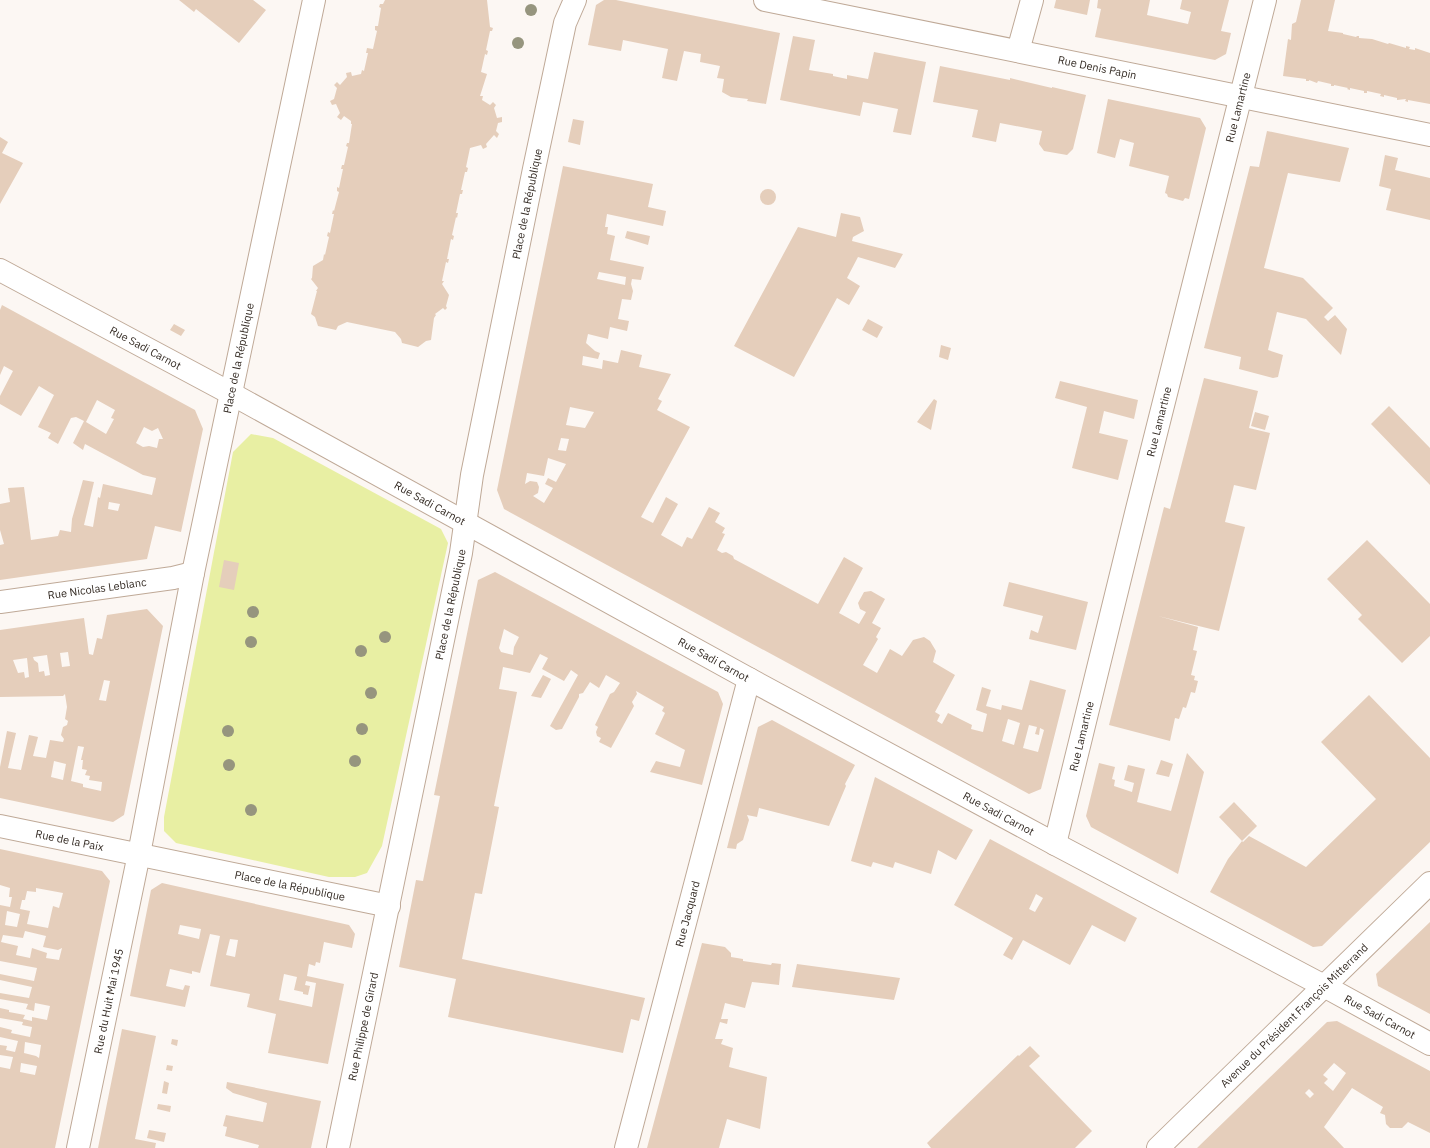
<svg xmlns="http://www.w3.org/2000/svg" width="1430" height="1148" viewBox="0 0 1430 1148" font-family="'IBM Plex Sans',sans-serif">
<style>
.green{fill:#e8efa3}
.building{fill:#e5cebb;fill-rule:evenodd}
.lines{fill:none;stroke-linecap:round;stroke-linejoin:round}
.minor-casing{stroke:#bfa997;stroke-width:24}
.primary-casing{stroke:#bfa997;stroke-width:24}
.minor{stroke:#fff;stroke-width:22}
.primary{stroke:#fff;stroke-width:22}
.tree{fill:#96957e}
.labels{text-anchor:middle;stroke-width:3;stroke-linejoin:round;paint-order:stroke}
.street-label{font-size:11px;fill:#342b24;stroke:#fff}
</style>
<rect width="100%" height="100%" fill="#fcf7f3"/>
<path class="green" d="M251,434l22,4 168,91 7,14 -66,303 -15,27 -12,4h-26l-153,-34 -12,-12v-14l69,-365z"/>
<path class="building" d="M179,0h74l13,10 -27,33 -43,-34 -2,3z
M385,0h102l3,27 3,1 -1,3h-2l-4,19 2,1 -1,4 -2,-1 -4,18 6,2 -7,22h3l-1,4 8,5 3,-3 3,3 -2,3 3,10 5,-1v5l-4,1 -2,8 3,3 -2,4 -3,-3 -8,9 1,3 -4,2 -2,-4 -11,3 -4,19 2,1 -1,4h-2l-4,18h2l-1,4h-2l-4,19h2l-1,5 -1,-1 -4,18 2,1 -1,4 -2,-1 -4,20h2l-1,4 -2,-1 -4,19h2l-2,3 7,11 -3,11 1,2 -2,2 -2,-2 -8,6 1,1 -2,3 -3,22 -5,1 -8,6 -16,-4 -1,-4 -6,-7 -48,-10 -9,4 -2,4 -18,-4 -3,-9 -4,-3 6,-23h-1l2,-3 -7,-9 1,-1 1,-12 10,-6 1,-6 1,1 4,-18 -2,-1 1,-4 2,1 4,-19h-2l1,-4 1,1 5,-19 -2,-1v-4l2,1 4,-19h-2l1,-4h2l4,-18 -2,-1 1,-3h2l3,-19h-1v-3l-7,-5 -3,4 -4,-3 3,-4 -4,-9 -4,1 -2,-4 4,-2 3,-11 -3,-3 3,-3 3,3 7,-8 -1,-4 5,-1 1,4 9,-2 1,-4 2,1 4,-18h-2l1,-5 6,1 4,-18 -2,-1v-4h3l3,-18 -2,-1 1,-3h3z
M604,0h12l164,33 -14,71 -19,-3 1,-2 -17,-2 -9,-5 2,-13 -7,-1 3,-12 -20,-4 1,-8 -17,-3 -7,30 -15,-3 6,-29 -45,-9 -2,11 -33,-6 8,-40z
M1056,0h34l-3,15 -33,-7z
M1098,0h52l-3,15 41,9 3,-12 -11,-3 2,-9h47l-8,31 10,2 -5,21 -11,6 -120,-23 6,-28 -4,-1z
M1301,0h34l-7,31 15,2v1l13,3 1,-1h2v2l13,1 16,5 1,-1 17,5v-2l4,1 -1,2 6,1v-2l15,5v51l-22,-4v2l-3,-1 1,-2 -9,1v-2l-13,-3v2l-4,-1 1,-2 -14,-3v2h-3v-2l-14,-3v2l-3,-1 1,-1 -14,-3v1h-3v-2l-13,-3 -1,2 -8,-3v1h-3v-2l-23,-3 5,-37 3,1 1,-16 4,-2z
M793,36l22,4 -6,30 24,4v2l14,3v-4l21,4 6,-27 52,10 -15,73 -18,-3 5,-23 -35,-7 -3,14 -80,-16z
M940,66l70,14v-2l42,10v-1l34,8 -13,54 -6,6 -23,-4 -5,-7 3,-13 -42,-8 -4,19 -24,-5 6,-27 -45,-8z
M1108,99l92,19 6,10 -17,71 -4,-1 -2,3 -15,-4 -1,-3 -2,-1 4,-17 -40,-10 5,-23 -14,-4 -5,19 -18,-5z
M573,119l11,2 -4,24 -12,-3z
M1267,131l82,17 -9,34 -52,-9 -24,95 39,10 30,30 -9,9 4,4 7,-6 12,14 -6,26 -35,-36 -29,-7 -9,38 15,5 -5,22 -5,1 -34,-9 2,-12 -37,-9 46,-182 9,1z
M0,137l8,5 -6,11 21,10 -23,41z
M1385,155l13,3 -3,12 35,8v42l-44,-10 5,-21 -12,-3z
M563,166l90,18 -5,23 18,4 -3,15 -56,-12 -2,13h3l-1,7 8,2 -5,24 34,7 -3,13 -9,-1 -1,5 2,7 -2,9 -9,-1 -4,20 11,2 -2,10 -17,-4 -2,12 -20,-5 -2,9 9,8 5,2 -2,6 -15,-3 -1,9 20,4 1,-9 15,3 3,-13 21,5 -3,12 32,7 -13,25 4,2 -5,9 33,17 -49,90 12,6 13,-26 12,7 -17,31 21,12 5,-10 5,2 17,-32 11,6 -5,9 10,6 -3,5 3,1 -8,16 5,3 4,-1 7,4 1,3 84,45 26,-47 19,11 -24,45 20,11 7,-12 -6,-3 -2,-6 6,-11 7,-1 14,8 -13,24 9,5 -5,9 2,2 -15,26 14,8 13,-24 12,7 11,-16 11,-3 6,4 6,10 -3,11 22,13 -20,37 5,3 -3,6 5,3 6,-11 24,12 -1,4 12,3 4,-18 -11,-4 6,-23 9,3 -5,16 15,4 1,-5 20,5 8,-30 36,10 -25,99 -12,5 -525,-285 -7,-19zM599,272l27,5 -1,8 -28,-6zM570,407l24,5 -9,16 -19,-3zM561,438l8,1 -3,12 -8,-1zM548,458l18,6 -10,18 -8,-4 -3,6 8,4 -9,15 -11,-7 5,-3 1,-6 -2,-5 -7,-1 -5,3 2,-11 17,3zM1008,719l12,4 -6,22 -12,-4zM1029,725l8,2 -2,7 4,1 1,-7 4,2 -6,22 -15,-4z
M760 197a8 8 0 1 1 16 0a8 8 0 1 1-16 0Z
M841,213l19,4 4,14 -11,6 -1,4 51,13 -8,14 -37,-11 -11,21 13,8 -11,19 -12,-7 -43,79 -60,-31 64,-119 38,10z
M627,231l23,5 -2,9 -23,-7z
M2,305l193,105 8,19 -22,103 -26,-6 -8,33 -147,21v-35l4,-1 -4,-14v-26l10,-2 -2,-14 16,-1 7,53 27,-4 2,-6 11,2 1,-13 11,-39 11,2 -10,43 9,2 5,-30 2,1 3,-14 49,11 4,-17 -13,-3 -58,-31 -2,6 -10,-7 11,-22 -8,-4 -5,1 -13,26 -10,-6 3,-5 -13,-6 16,-32 -15,-9 -18,30 -21,-12v-8l13,-25 -9,-5 -4,9v-65zM97,400l18,10 -4,8 3,1 -8,15 -20,-12zM144,427l8,4 6,-3 5,11h-4l-2,9 -8,-2 -6,1 -7,-4zM109,502l11,2 -2,7 -10,-2z
M868,319l15,8 -6,11 -15,-8z
M174,324l11,6 -4,6 -11,-6z
M941,345l10,3 -3,12 -9,-3z
M1204,378l54,13 -9,37 21,5 -14,57 -22,-5 -9,37 20,5 -26,104 -61,-15 40,11 -5,23 4,1 -6,24 4,1 -1,4 4,1 -3,12 -4,-1 -5,16 -3,-1 -4,12 -4,-1 -5,23 -61,-16 55,-218 6,2z
M1060,381l78,19 -4,19 -30,-8 -5,22 29,7 -10,40 -46,-12 15,-61 -32,-9z
M934,399l3,2 -6,29 -14,-8z
M1389,406l41,42v37l-59,-61z
M1255,412l14,4 -4,14 -14,-4z
M1367,540l63,64v32l-28,27 -44,-44 4,-4 -35,-36z
M224,560l15,3 -5,27 -15,-3z
M495,572l223,120 5,12 -21,81 -52,-13 6,-11 24,6 5,-17 -30,-16 10,-21 -3,-2 2,-4 -28,-16 1,3 -5,8 2,4 -23,42 -12,-6 2,-4 -4,-2 -1,-4 2,-5 -3,-2 15,-31 4,-2 6,-9 -14,-8 -7,13 -9,-6 -7,11 -4,1v3l-17,32 -6,1 -6,-4 28,-51 -7,-5 -7,11 -22,-12 6,-11 -8,-4 -10,19 -27,-6 -4,22 18,3 -23,114 5,1 -17,87 -7,-1 -13,66 183,39 -6,23 -8,-2 -8,34 -175,-36 8,-38 -57,-12 17,-87 7,1 17,-85 -6,-1 44,-215zM504,629l15,8 -5,10 -1,8 -12,-3 -2,-4z
M1009,582l79,20 -12,48 -47,-11 2,-9 7,3 5,-17 -40,-10z
M147,609l16,17 -39,189 -11,7 -113,-24v-31l7,-36 9,2 -8,35 13,2 8,-35 9,2 -5,19 13,2 4,-18 13,2 1,-3 -3,-4 2,-8 4,-2 1,-4 -3,-2 2,-12 -2,-13 -2,2 -63,1v-67l84,-12 5,36 4,1 4,-17 5,1 5,-24zM68,652l2,14 -8,1 -2,-14zM47,655l3,20 -5,1 -1,-5 -5,1 -1,-9 -4,-3 -1,-3zM27,658l2,19 -4,1 -1,-6 -6,1 -5,-13zM104,680l6,1 -4,20 -7,-1zM78,746l6,1 -3,13h2l-1,9 5,1 -2,5 5,1 -1,4 13,2 -1,9 -18,-4v-3l-12,-3zM54,761l12,3 -3,16 -12,-3z
M543,675l8,4 -10,19 -10,-2z
M1369,695l61,63v84l-108,104 -9,1 -103,-55 18,-33 14,-18 1,1 6,-6 57,31 70,-68 -55,-57z
M772,720l83,45 -10,19 1,2 -17,40 -70,-18 -2,9 -10,-2 2,5 -6,20 -6,4 -1,5 -9,-1 31,-121z
M1187,753l17,19 -26,102 -87,-47 -5,-11 13,-53 16,4 -3,12 3,1 -1,6 18,6 2,-9 -10,-3 4,-15 17,4 -8,33 34,9z
M1161,760l12,4 -4,13 -13,-3z
M875,777l98,53 -17,30 -18,-10 -7,24 -36,-12 -2,6 -20,-6 -2,5 -20,-6z
M1234,802l23,24 -15,15 -23,-24z
M990,839l147,79 -12,24 -33,-17 -22,40 -47,-25 -11,20 -9,-5 10,-17 -59,-33zM1036,894l7,4 -8,14 -6,-3z
M0,849l102,22 8,10 -55,267h-55v-81l10,2 3,-12 -13,-2v-10l7,1 -1,4 9,2 3,-11 -18,-4v-10l12,3 -1,3 19,4 2,-10 -10,-2 1,-3 -23,-4v-10l9,2v2l16,3 -2,4 9,2v-4l15,3 3,-14 -15,-3 -1,8 -8,-2 2,-5 -28,-5v-6l29,5 3,-11 -32,-7v-6l34,7 3,-13 -37,-7v-56l10,2 2,-10h-3l1,-9 -10,-3zM36,888l27,5 -4,15 -6,-2 -5,22 -21,-4 3,-13 -10,-2 2,-9h3l2,-9 9,1zM7,911l13,3 -3,13 -12,-2zM25,931l21,5 -3,11 15,3 4,-2 -3,12 -13,-2 1,-5 -15,-5 -2,10 -14,-3 2,-9 -17,-4 2,-7 20,3zM25,1042l16,3 -2,13 -3,-2 -12,-3zM21,1063l16,3 -2,9 -15,-3z
M162,883l187,42 6,9 -3,14 -28,-6 -4,21 -4,-1 -1,4 -6,-2 -2,12 37,8 -16,80 -60,-11 8,-39 -29,-7 3,-13 -40,-8 10,-50 -10,-2 -10,39 -8,-2v3l-22,-5 -4,17 17,4 2,-5 5,1 -5,21 -55,-11 21,-106zM180,925l21,4 -2,10 -21,-5zM230,939l8,1 -3,17 -9,-2zM284,974l13,3 -3,13 9,2v2l5,1 2,-9 -5,-1 1,-4 10,2 -4,24 -33,-7z
M1430,922v92l-52,-28 -2,-12z
M702,943l23,4 6,6v4l12,2v2l28,4 1,-2 9,1 -2,21 -27,-3 -7,26 -20,-5 -4,16h7l-1,5 -7,-2 -5,17h8l-2,5 12,4 -4,19 38,10 -7,52 -33,-10 -8,29h-72z
M797,964l103,14 -6,22 -102,-13z
M1337,1021l93,50v62l-22,-11 -6,6h-12l-4,-4 -1,-9 -5,-2 3,-6 -31,-19 -28,39 20,21h-147l130,-126zM1334,1063l12,10 -13,18 -9,-8 4,-4 -5,-4zM1309,1089l5,5 -4,4 -5,-5z
M122,1029l34,7 -21,103 21,4 -1,5h-57z
M172,1039l6,1 -1,6 -6,-2z
M1030,1046l10,10 -11,10 63,65 -17,17h-144l-4,-5 91,-88 1,1z
M167,1065l6,1 -1,5 -6,-1z
M164,1081l5,2 -2,11 -5,-1z
M227,1082l94,19 -10,47h-53l1,-3 -34,-9 2,-9 -4,-1 3,-11 37,7 4,-19 -34,-10 -7,-5z
M158,1104l13,2 -1,6 -13,-3z
M149,1130l17,3 -2,9 -17,-4z"/>
<g class="lines">
<defs>
<g id="minor">
<path id="s1" d="M765,0l665,135"/>
<path d="M1018,51l14,-51"/>
<path id="s2" d="M0,270l230,123 519,286 306,165 269,142 106,58"/>
<path id="s3" d="M0,602l173,-24 20,-5"/>
<path id="s4" d="M0,826l389,80"/>
<path id="s5" d="M1055,844l83,-339 127,-505"/>
<path id="s6" d="M78,1148l61,-294 54,-281 121,-573"/>
<path id="s7" d="M338,1148l123,-595 11,-78 62,-306 31,-146 10,-23"/>
<path id="s8" d="M626,1148l123,-469"/>
</g>
<g id="primary">
<path id="s9" d="M1158,1148l272,-265"/>
</g>
</defs>
<use href="#minor" class="minor-casing"/>
<use href="#primary" class="primary-casing"/>
<use href="#minor" class="minor"/>
<use href="#primary" class="primary"/>
</g>
<g class="tree">
<circle cx="531" cy="10" r="6"/>
<circle cx="518" cy="43" r="6"/>
<circle cx="253" cy="612" r="6"/>
<circle cx="385" cy="637" r="6"/>
<circle cx="251" cy="642" r="6"/>
<circle cx="361" cy="651" r="6"/>
<circle cx="371" cy="693" r="6"/>
<circle cx="362" cy="729" r="6"/>
<circle cx="228" cy="731" r="6"/>
<circle cx="355" cy="761" r="6"/>
<circle cx="229" cy="765" r="6"/>
<circle cx="251" cy="810" r="6"/>
</g>
<g class="labels">
<g class="street-label">
<text dy="4" stroke="none"><textPath href="#s1" startOffset="339">Rue Denis Papin</textPath></text>
<text dy="4" stroke="none"><textPath href="#s5" startOffset="759">Rue Lamartine</textPath></text>
<text dy="4" stroke="none"><textPath href="#s7" startOffset="963">Place de la République</textPath></text>
<text dy="4" stroke="none"><textPath href="#s2" startOffset="165">Rue Sadi Carnot</textPath></text>
<text dy="4" stroke="none"><textPath href="#s6" startOffset="806">Place de la République</textPath></text>
<text dy="4" stroke="none"><textPath href="#s5" startOffset="435">Rue Lamartine</textPath></text>
<text dy="4" stroke="none"><textPath href="#s2" startOffset="489">Rue Sadi Carnot</textPath></text>
<text dy="4" stroke="none"><textPath href="#s3" startOffset="98">Rue Nicolas Leblanc</textPath></text>
<text dy="4" stroke="none"><textPath href="#s7" startOffset="555">Place de la République</textPath></text>
<text dy="4" stroke="none"><textPath href="#s2" startOffset="813">Rue Sadi Carnot</textPath></text>
<text dy="4" stroke="none"><textPath href="#s5" startOffset="111">Rue Lamartine</textPath></text>
<text dy="4" stroke="none"><textPath href="#s2" startOffset="1137">Rue Sadi Carnot</textPath></text>
<text dy="4" stroke="none"><textPath href="#s4" startOffset="71">Rue de la Paix</textPath></text>
<text dy="4" stroke="none"><textPath href="#s4" startOffset="296">Place de la République</textPath></text>
<text dy="4" stroke="none"><textPath href="#s8" startOffset="242">Rue Jacquard</textPath></text>
<text dy="4" stroke="none"><textPath href="#s6" startOffset="150">Rue du Huit Mai 1945</textPath></text>
<text dy="4" stroke="none"><textPath href="#s9" startOffset="190">Avenue du Président François Mitterrand</textPath></text>
<text dy="4" stroke="none"><textPath href="#s2" startOffset="1569">Rue Sadi Carnot</textPath></text>
<text dy="4" stroke="none"><textPath href="#s7" startOffset="124">Rue Philippe de Girard</textPath></text>
</g>
</g>
</svg>
